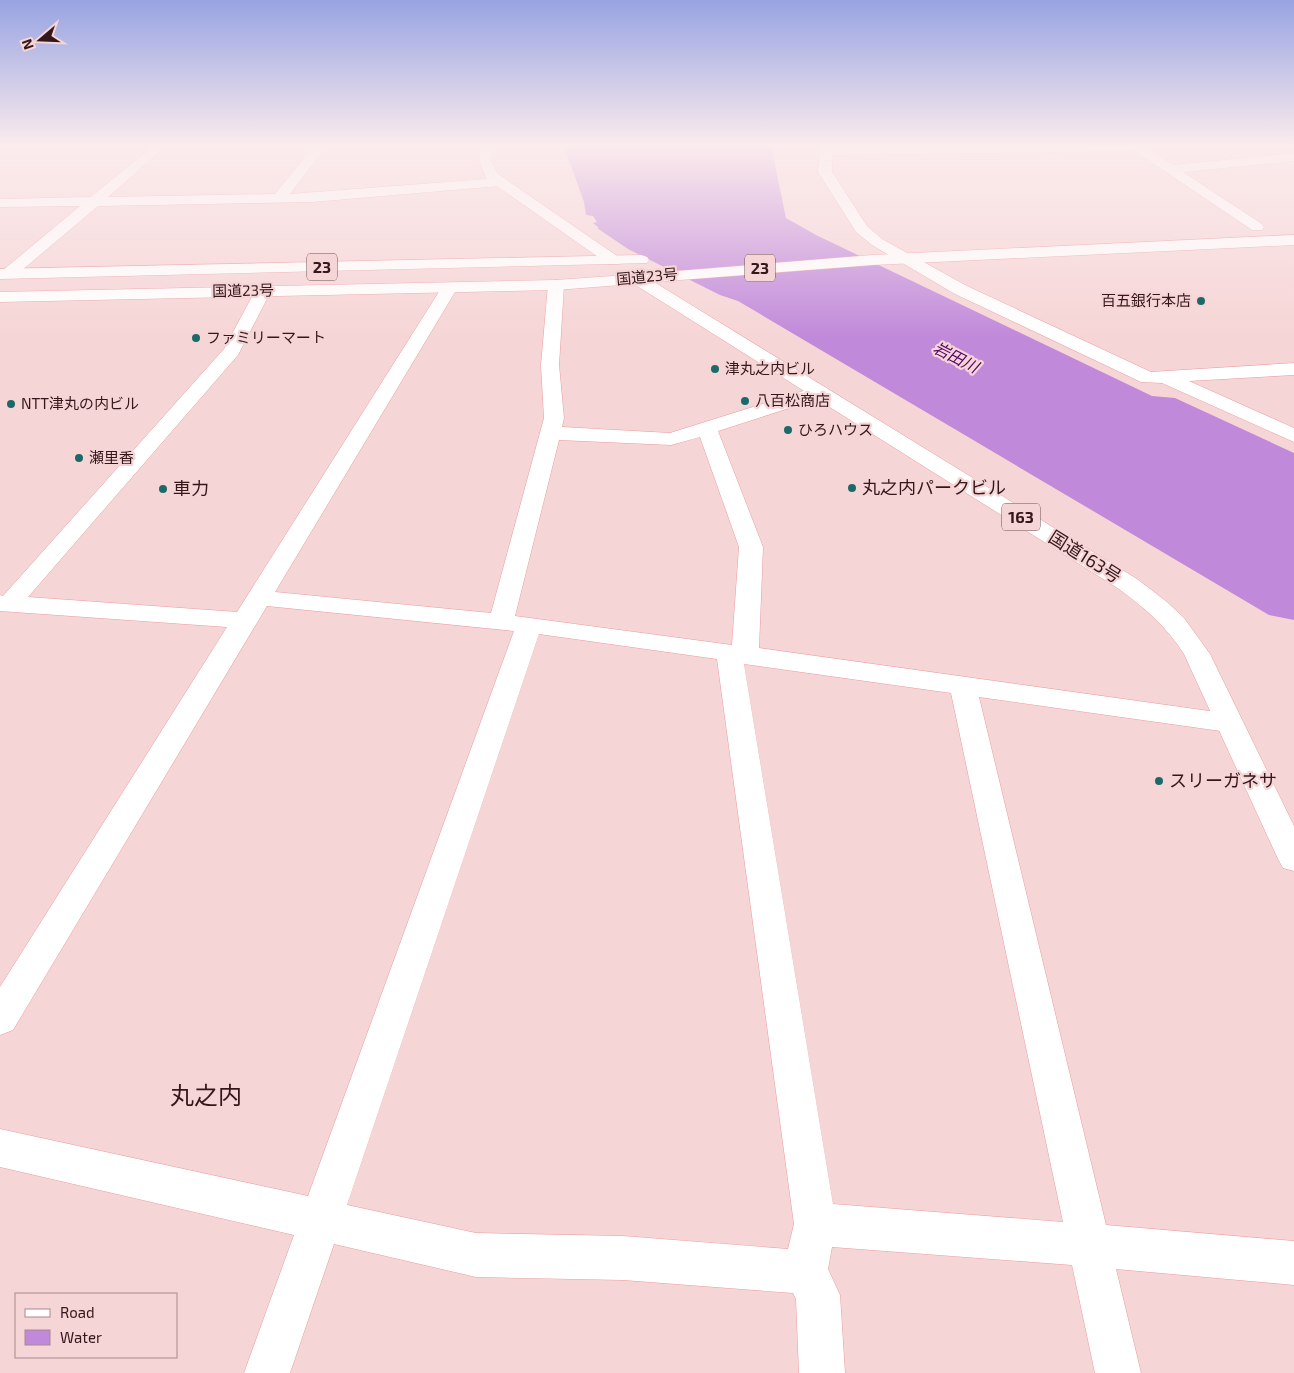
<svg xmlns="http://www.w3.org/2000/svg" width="1294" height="1373" viewBox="0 0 1294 1373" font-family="'Exo 2','Noto Sans JP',sans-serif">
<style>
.water{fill:#c089da}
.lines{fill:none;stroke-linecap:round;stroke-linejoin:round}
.minor-casing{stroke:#ea9ca1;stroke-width:1}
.major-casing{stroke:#ea9ca1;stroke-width:1}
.highway-casing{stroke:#ea9ca1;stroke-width:1}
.minor{fill:#fff;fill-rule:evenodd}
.major{fill:#fff;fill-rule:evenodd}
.highway{fill:#fff;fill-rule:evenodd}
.poi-dot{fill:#1c6969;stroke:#f6d5d6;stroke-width:2}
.labels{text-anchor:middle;stroke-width:4.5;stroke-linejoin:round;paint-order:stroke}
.far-street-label{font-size:15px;fill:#34171a;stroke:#f6d5d6}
.far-poi-label{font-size:15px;fill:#34171a;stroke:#f6d5d6;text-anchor:start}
.shield{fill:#f6d5d6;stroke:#6e5052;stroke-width:1}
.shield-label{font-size:16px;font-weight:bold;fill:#34171a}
.far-water-label{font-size:16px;font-style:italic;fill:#52046c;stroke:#f6d5d6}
.poi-label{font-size:18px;fill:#34171a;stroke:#f6d5d6;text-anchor:start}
.street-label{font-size:18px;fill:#34171a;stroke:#f6d5d6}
.near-quarter-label{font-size:24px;fill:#34171a;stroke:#f6d5d6}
</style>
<rect width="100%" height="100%" fill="#f6d5d6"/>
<path class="water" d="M564,146h207l15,72 30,17 336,161 23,2 119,55v167l-25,-5 -531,-314 -18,-6 -92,-46 -31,-21h2l-6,-5 4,-1 -4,-6 -7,-1 -2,-13z"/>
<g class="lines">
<defs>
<path id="minor" d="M153,146h13l-58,51 167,-3 39,-48h12l-36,48 210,-16 7,4 -7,4 -188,16 -214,4 -84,71h-12l-2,-3 2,-3 78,-65 -80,1v-8l91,-2z
M820,146h324l29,19 121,-12v8l-111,11 79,52 2,3 -2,3h-10l-117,-79 -303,4v17l35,54 15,13 85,47 184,86 143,-9v12l-105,6 105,47v14l-132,-59 -21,-1 -186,-88 -83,-49 -16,-13 -38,-60z
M556,280l6,2 2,3 -5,80 5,53 -2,9 108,6 143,-45 7,-2 7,2 3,4 -3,4 -109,35 45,116 -4,101 479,67 4,7 -4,7 -10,3 -249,-35 127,528 188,16v44l-178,-16 25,104h-46l-23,-108 -240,-18 -4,22 12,26 5,78h-46l-3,-74 -3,-6 -170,-13 -147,-3 -142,-33 -44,129h-46l50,-138 -294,-68v-38l308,67 206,-565 -247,-25 -254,424 -13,5v-48l227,-360 -227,-16v-16l3,1 221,-247 31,-58 2,-4h12l2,4 -33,64 -210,242 209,15 205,-325 2,-3h12l2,3 -183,305 216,21 53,-195 -3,-53 7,-80 2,-3zM700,437l39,110 -7,98 -217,-29 44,-176 112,5zM539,634l178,25 77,565 -6,25 -165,-13 -147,-3 -129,-28zM744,664l207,29 112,529 -230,-18z"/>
<path id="major" d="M481,146h12l-2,15 7,13 122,84 2,3 -2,3h-12l-121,-85 -8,-18z"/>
<path id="highway" d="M1294,235v10l-421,20 -219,17 483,297 30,23 17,16 26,36 84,172v45l-11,-3 -5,-9 -94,-205c-17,-27 -39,-46 -65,-65l-485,-305 -78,6 -556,12v-10l556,-12 70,-5 7,-4 7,3 233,-19z
M641,255l6,2 2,3 -2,3 -647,16v-10z"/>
</defs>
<use href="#minor" class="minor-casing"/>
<use href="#major" class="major-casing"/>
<use href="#highway" class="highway-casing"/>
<use href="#minor" class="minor"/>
<use href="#major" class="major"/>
<use href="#highway" class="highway"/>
</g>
<linearGradient id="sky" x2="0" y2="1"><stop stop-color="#98a3e2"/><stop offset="0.43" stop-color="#fbeced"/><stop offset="1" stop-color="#fbeced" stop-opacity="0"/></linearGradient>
<rect width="1294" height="338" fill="url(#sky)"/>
<g class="poi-dot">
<circle cx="1201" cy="301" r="5"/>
<circle cx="196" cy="338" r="5"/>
<circle cx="715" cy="369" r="5"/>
<circle cx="745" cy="401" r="5"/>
<circle cx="11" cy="404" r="5"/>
<circle cx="788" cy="430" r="5"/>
<circle cx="79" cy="458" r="5"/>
<circle cx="852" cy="488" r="5"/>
<circle cx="163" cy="489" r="5"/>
<circle cx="1159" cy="781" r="5"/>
</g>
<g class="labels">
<g class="far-street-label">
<text transform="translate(647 277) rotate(-5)" y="5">国道23号</text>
<text transform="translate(243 291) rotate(-1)" y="5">国道23号</text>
</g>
<g class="far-poi-label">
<text x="1191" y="306" text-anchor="end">百五銀行本店</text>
<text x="206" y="343">ファミリーマート</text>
<text x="725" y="374">津丸之内ビル</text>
<text x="755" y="406">八百松商店</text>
<text x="21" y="409">NTT津丸の内ビル</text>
<text x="798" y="435">ひろハウス</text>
<text x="89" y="463">瀬里香</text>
</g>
<g class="shield">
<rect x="307" y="253.5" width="30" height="27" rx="4"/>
<rect x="745" y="254.5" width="30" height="27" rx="4"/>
<rect x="1002" y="503.5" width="38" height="27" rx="4"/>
</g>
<g class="shield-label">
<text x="322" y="273">23</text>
<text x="760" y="274">23</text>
<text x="1021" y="523">163</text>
</g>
<g class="far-water-label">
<text transform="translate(956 357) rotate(27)" y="6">岩田川</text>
</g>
<g class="poi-label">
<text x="862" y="494">丸之内パークビル</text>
<text x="173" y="495">車力</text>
<text x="1169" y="787">スリーガネサ</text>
</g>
<g class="street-label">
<text transform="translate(1085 557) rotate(32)" y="6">国道163号</text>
</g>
<g class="near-quarter-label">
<text x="206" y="1104">丸之内</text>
</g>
</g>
<rect x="15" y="1293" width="162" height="65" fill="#f6d5d6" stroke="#a8898b"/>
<rect x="25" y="1309" width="25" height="8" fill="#ffffff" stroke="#a8898b"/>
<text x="60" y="1318" font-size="15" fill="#34171a">Road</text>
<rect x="25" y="1330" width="25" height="15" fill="#c089da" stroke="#a8898b"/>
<text x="60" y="1343" font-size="15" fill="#34171a">Water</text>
<g transform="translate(40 40) rotate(251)" stroke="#f6d5d6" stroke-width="4" paint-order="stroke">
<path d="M0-4L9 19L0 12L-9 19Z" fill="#34171a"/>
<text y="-8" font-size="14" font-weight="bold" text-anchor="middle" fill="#34171a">N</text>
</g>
</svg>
